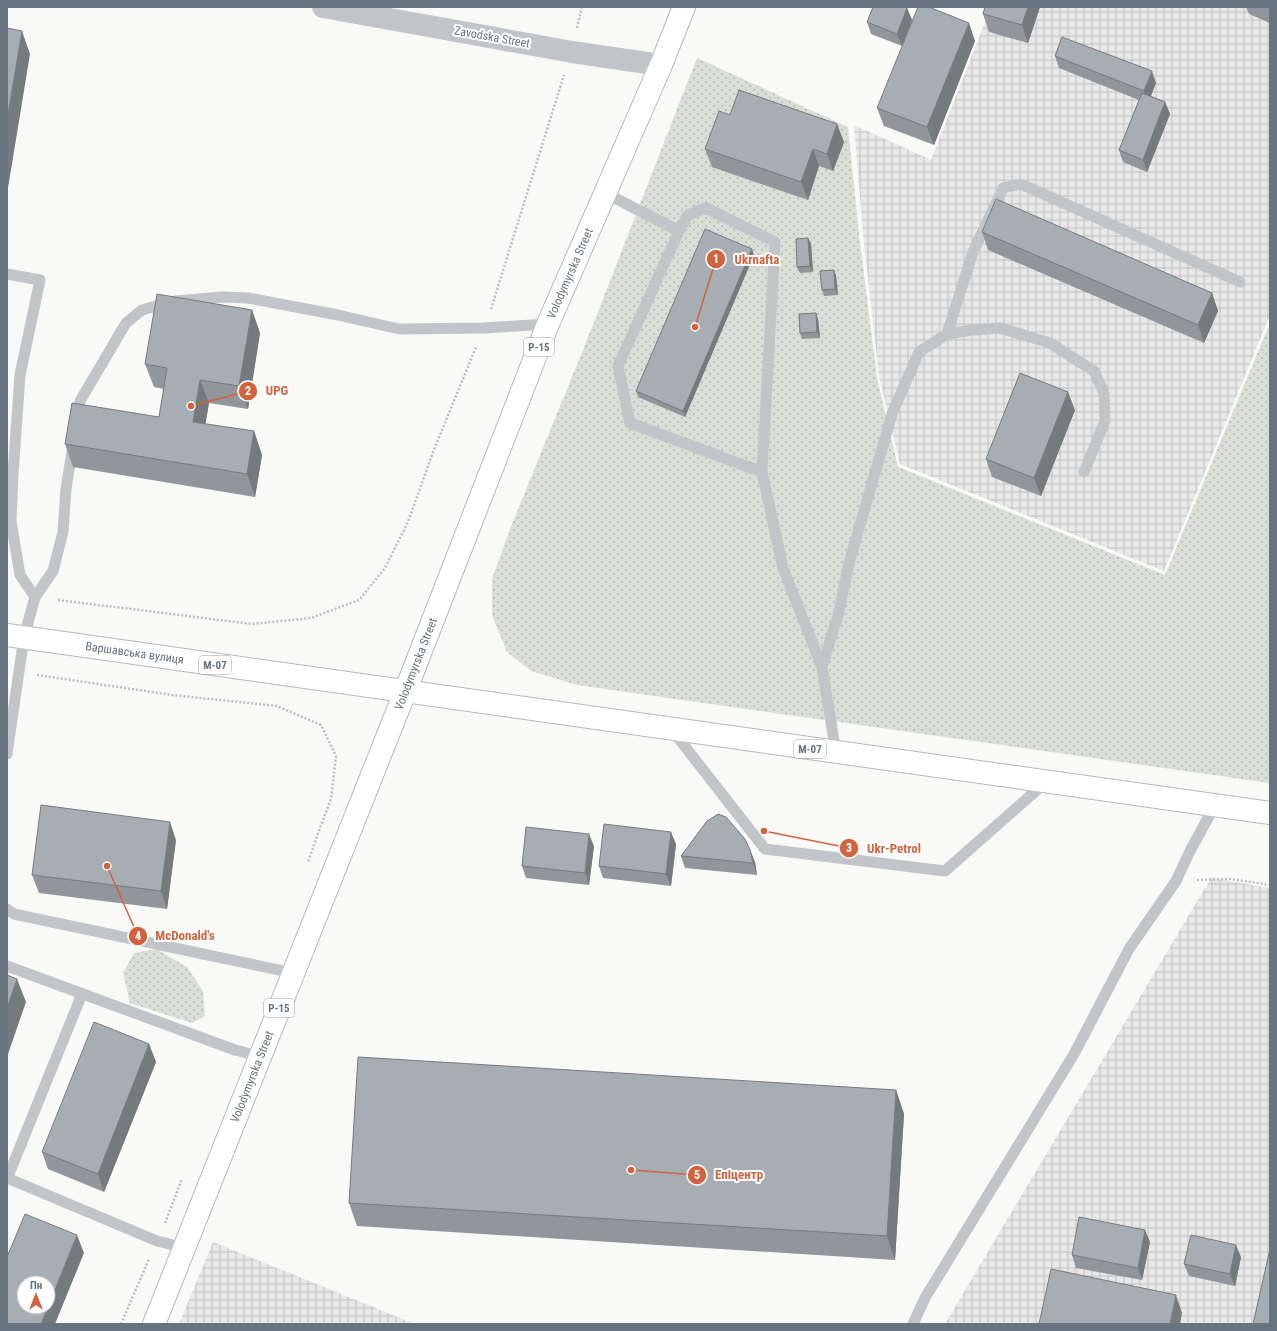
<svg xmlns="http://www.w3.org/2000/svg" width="1277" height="1331" viewBox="0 0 1277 1331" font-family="'Roboto Condensed',sans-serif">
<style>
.industrial{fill:url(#industrial-grid)}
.grass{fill:url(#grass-dots)}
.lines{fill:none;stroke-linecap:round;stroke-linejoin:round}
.primary-casing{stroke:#b5b9bc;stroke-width:24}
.trunk-casing{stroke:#b5b8bb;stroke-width:24}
.path{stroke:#bbbec0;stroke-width:2.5;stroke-dasharray:2 2;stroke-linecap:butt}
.service{stroke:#c1c5c8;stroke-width:11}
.tertiary{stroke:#c1c5c8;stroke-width:22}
.primary{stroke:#fff;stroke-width:22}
.trunk{stroke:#fff;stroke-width:22}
.wall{fill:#90969a}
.shaded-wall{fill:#757a7d}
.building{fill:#a7aeb3;stroke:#757a7d}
.labels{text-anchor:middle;stroke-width:4;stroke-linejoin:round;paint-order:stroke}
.shield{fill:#fff;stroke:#959ea5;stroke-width:1}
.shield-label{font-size:11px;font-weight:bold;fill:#67747f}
.street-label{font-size:12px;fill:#67747f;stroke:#fff}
.leader{fill:none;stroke:#d1633f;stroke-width:1.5}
.callout-dot{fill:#d1633f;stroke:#fff;stroke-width:1.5}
.mark-label{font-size:12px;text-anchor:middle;font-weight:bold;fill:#fff}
.callout-label{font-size:13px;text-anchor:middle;font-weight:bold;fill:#d1633f;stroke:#fff;stroke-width:4;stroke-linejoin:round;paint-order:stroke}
</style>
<defs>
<pattern id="industrial-grid" width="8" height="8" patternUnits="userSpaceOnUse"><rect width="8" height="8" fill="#e7e8e7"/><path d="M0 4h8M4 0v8" fill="none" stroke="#bfc1c0"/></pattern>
<pattern id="grass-dots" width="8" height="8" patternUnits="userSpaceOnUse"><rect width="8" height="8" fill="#d9ded7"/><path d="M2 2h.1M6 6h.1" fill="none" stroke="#b4b9b4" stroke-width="1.8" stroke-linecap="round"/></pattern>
</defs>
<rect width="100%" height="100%" fill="#f9f9f7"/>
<path class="industrial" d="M991,7h279v308l-106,256 -264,-107 -21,-88 -16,-142 -9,-109 77,35z
M1211,878l59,10v436h-325z
M213,1242l202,82h-236z"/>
<path class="grass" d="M697,58l151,69 11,107 18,144 21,89 267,108 105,-252v460l-693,-98 -46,-14 -24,-19 -15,-37v-36l18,-50 75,-184z
M156,949l31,18 16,24 2,25 -13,7 -62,-20 -7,-30 11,-20z"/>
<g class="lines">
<defs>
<g id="primary">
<path id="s1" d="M154,1324l251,-632 143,-368 113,-259 23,-58"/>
</g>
<g id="trunk">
<path id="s2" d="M7,635l1263,178"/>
</g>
</defs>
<use href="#primary" class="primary-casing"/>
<use href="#trunk" class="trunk-casing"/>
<path class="path" d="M577,28l5,-21
M491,309l73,-234
M58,600l194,24 59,-6 48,-18 26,-32 23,-46 25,-70 43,-105
M37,675l135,20 105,11 44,19 15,31 -5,43 -11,29 -12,34
M1197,880l35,-1 38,6
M165,1223l17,-44
M121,1324l28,-65"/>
<path class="service" d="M605,193l74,38 9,-16 18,-7 69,34 -13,230 21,96 39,99 14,86
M679,231l-61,135 12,57 132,49
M7,274l33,6 -20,95 -7,99 -2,47 9,54 15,22
M947,334l26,-4 27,-2 50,15 44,28 10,22 1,28 -21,51
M77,418l3,-17 46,-78 16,-13 33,-9 47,-4 26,1 90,17 61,14 85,-1 64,-4
M822,667l17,-55 10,-49 43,-149 27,-62 28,-18 26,-82 30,-64 18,-4 219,98
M672,730l93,119 180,22 101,-89
M7,754l17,-117 11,-40 18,-26 10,-39 3,-43 7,-44
M7,909l7,5 279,59
M7,966l228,84 26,7
M7,1178l150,63 28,7
M7,1179l75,-185
M913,1324l12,-26 149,-244 55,-105 47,-68 14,-30 25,-46"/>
<path class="tertiary" d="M323,7l249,45 89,13"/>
<use href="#primary" class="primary"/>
<use href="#trunk" class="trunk"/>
</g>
<path class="wall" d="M985,7h55l-12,36 -39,-11 -6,-18z
M1246,7h24v16l-21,-9z
M907,8l5,12 -10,26 -31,-12 -4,-12z
M975,41l-41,104 -50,-19 -7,-18z
M1055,56l101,27 -5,13 14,6 5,12 -23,58 -24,-10 -4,-12 20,-50 -80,-32z
M730,115l114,27 -11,29 -14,-5 -11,34 -96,-33 -7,-18z
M982,232l230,61 6,18 -14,32 -216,-93z
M808,238l3,6 2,28 -13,1 -3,-6z
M754,255l-69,162 -47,-20 -2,-6z
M834,270l2,6 2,19 -14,1 -2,-6z
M252,310l8,23 -12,76 -39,-6 -4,21 49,7 8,24 -7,42 -182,-30 -8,-23 94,-27 5,-28 -10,-2 -9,-23z
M816,313l2,6 2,19 -18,1 -2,-6z
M1075,410l-34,86 -49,-19 -6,-18z
M176,840l-9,69 -128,-16 -7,-18z
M676,844l-5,42 -68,-8 -4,-12z
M594,846l-5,39 -63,-7 -4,-12z
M750,850l5,12 2,13 -72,-7 -4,-12z
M149,1044l7,18 -52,130 -56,-23 -6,-17z
M896,1090l8,24 -9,146 -538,-34 -8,-23z
M1150,1242l-8,38 -66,-12 -4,-13z
M1241,1257l-6,29 -46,-10 -5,-12z"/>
<path class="shaded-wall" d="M1028,7h12l-12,36 -6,-18z
M907,8l5,12 -10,26 -5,-12z
M969,23l6,18 -41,104 -7,-18z
M22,31l8,23 -23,140v-74z
M1152,71l4,12 -8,20 -4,-12z
M1165,102l5,12 -23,58 -4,-12z
M837,124l7,18 -11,29 -6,-17z
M813,149l6,17 -11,34 -7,-18z
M808,238l3,6 2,28 -3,-6z
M752,249l2,6 -69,162 -2,-6z
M834,270l2,6 2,19 -3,-6z
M1212,293l6,18 -14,32 -6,-18z
M252,310l8,23 -12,76 -9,-23z
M816,313l2,6 2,19 -3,-6z
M200,380l9,23 -7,42 -9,-23z
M1068,392l7,18 -34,86 -7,-18z
M254,431l8,24 -7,42 -8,-23z
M170,822l6,18 -9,69 -6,-18z
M671,832l5,12 -5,42 -5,-12z
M589,834l5,12 -5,39 -4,-12z
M750,850l5,12 2,13 -4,-12z
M17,979l9,23 -18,52 -1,-1v-45z
M149,1044l7,18 -52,130 -6,-18z
M896,1090l8,24 -9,146 -8,-24z
M1145,1230l5,12 -8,38 -4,-12z
M77,1235l7,18 -29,71h-14z
M1236,1245l5,12 -6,29 -5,-12z
M1176,1295l6,18 -2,11h-10z"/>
<path class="building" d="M873,7h31l3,1 -10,26 -30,-12z
M918,7h11l40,16 -42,104 -50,-19z
M985,7h43l-6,18 -39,-11z
M7,28l15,3 -15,89z
M1062,37l90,34 -8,20 -89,-35z
M739,90l98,34 -10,30 -14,-5 -12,33 -96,-33 14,-38 11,4z
M1142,93l23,9 -22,58 -24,-10z
M996,199l216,94 -14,32 -216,-93z
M705,229l47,20 -69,162 -47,-20z
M808,238l2,28 -13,1 -1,-28z
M834,270l1,19 -13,1 -2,-19z
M157,294l95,16 -13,76 -39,-6 -7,42 61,9 -7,43 -182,-30 7,-41 87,14 8,-49 -22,-4z
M816,313l1,19 -17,1 -1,-19z
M1020,373l48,19 -34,86 -48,-19z
M41,805l129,17 -9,69 -129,-16z
M718,814l8,3 19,22 5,11 3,13 -72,-7 26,-35z
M604,824l67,8 -5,42 -67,-8z
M526,827l63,7 -4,39 -63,-7z
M7,975l10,4 -10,29z
M94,1022l55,22 -51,130 -56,-22z
M358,1057l538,33 -9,146 -538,-33z
M25,1214l52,21 -29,72v-24h-24v24h24l-7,17h-34v-67z
M1079,1217l66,13 -7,38 -66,-13z
M1191,1235l45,10 -6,29 -46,-10z
M1270,1249v75h-17z
M1051,1269l125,26 -6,29h-131z"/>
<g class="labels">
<g class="shield">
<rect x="524" y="338" width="30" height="18" rx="3"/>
<rect x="199" y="656" width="32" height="18" rx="3"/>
<rect x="794" y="740" width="32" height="18" rx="3"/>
<rect x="264" y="999" width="30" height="18" rx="3"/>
</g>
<g class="shield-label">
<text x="539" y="351">Р-15</text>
<text x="215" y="669">М-07</text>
<text x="810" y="753">М-07</text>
<text x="279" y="1012">Р-15</text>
</g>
<g class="street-label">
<text transform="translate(492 37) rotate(10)" y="4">Zavodska Street</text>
<text dy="4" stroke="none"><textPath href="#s1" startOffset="1130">Volodymyrska Street</textPath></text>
<text dy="4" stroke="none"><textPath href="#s2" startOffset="129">Варшавська вулиця</textPath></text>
<text dy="4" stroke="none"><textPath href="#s1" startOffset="710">Volodymyrska Street</textPath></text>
<text dy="4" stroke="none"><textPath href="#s1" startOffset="266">Volodymyrska Street</textPath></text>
</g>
</g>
<path class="leader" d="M695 327L716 259M191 406L248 391M764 831L849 848M107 866L138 936M631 1170L697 1175"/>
<g class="callout-dot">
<circle cx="695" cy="327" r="4"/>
<circle cx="191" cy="406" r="4"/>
<circle cx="764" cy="831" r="4"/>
<circle cx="107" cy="866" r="4"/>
<circle cx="631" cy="1170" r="4"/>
<circle cx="716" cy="259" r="10"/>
<circle cx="248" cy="391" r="10"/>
<circle cx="849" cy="848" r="10"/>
<circle cx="138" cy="936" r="10"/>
<circle cx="697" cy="1175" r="10"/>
</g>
<g class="mark-label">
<text x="716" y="263">1</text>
<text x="248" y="395">2</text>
<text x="849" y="852">3</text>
<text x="138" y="940">4</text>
<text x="697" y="1179">5</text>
</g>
<g class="callout-label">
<text x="757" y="264">Ukrnafta</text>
<text x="277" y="395">UPG</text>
<text x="894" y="853">Ukr-Petrol</text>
<text x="185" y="940">McDonald's</text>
<text x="739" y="1179">Епіцентр</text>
</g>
<rect width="1277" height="1331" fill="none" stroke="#67747f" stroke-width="16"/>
<g transform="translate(36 1295)"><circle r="19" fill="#ffffff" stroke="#c2c7cc"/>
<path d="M0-3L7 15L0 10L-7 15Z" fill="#d1633f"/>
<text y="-6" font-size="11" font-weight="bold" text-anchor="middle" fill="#67747f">Пн</text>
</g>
</svg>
